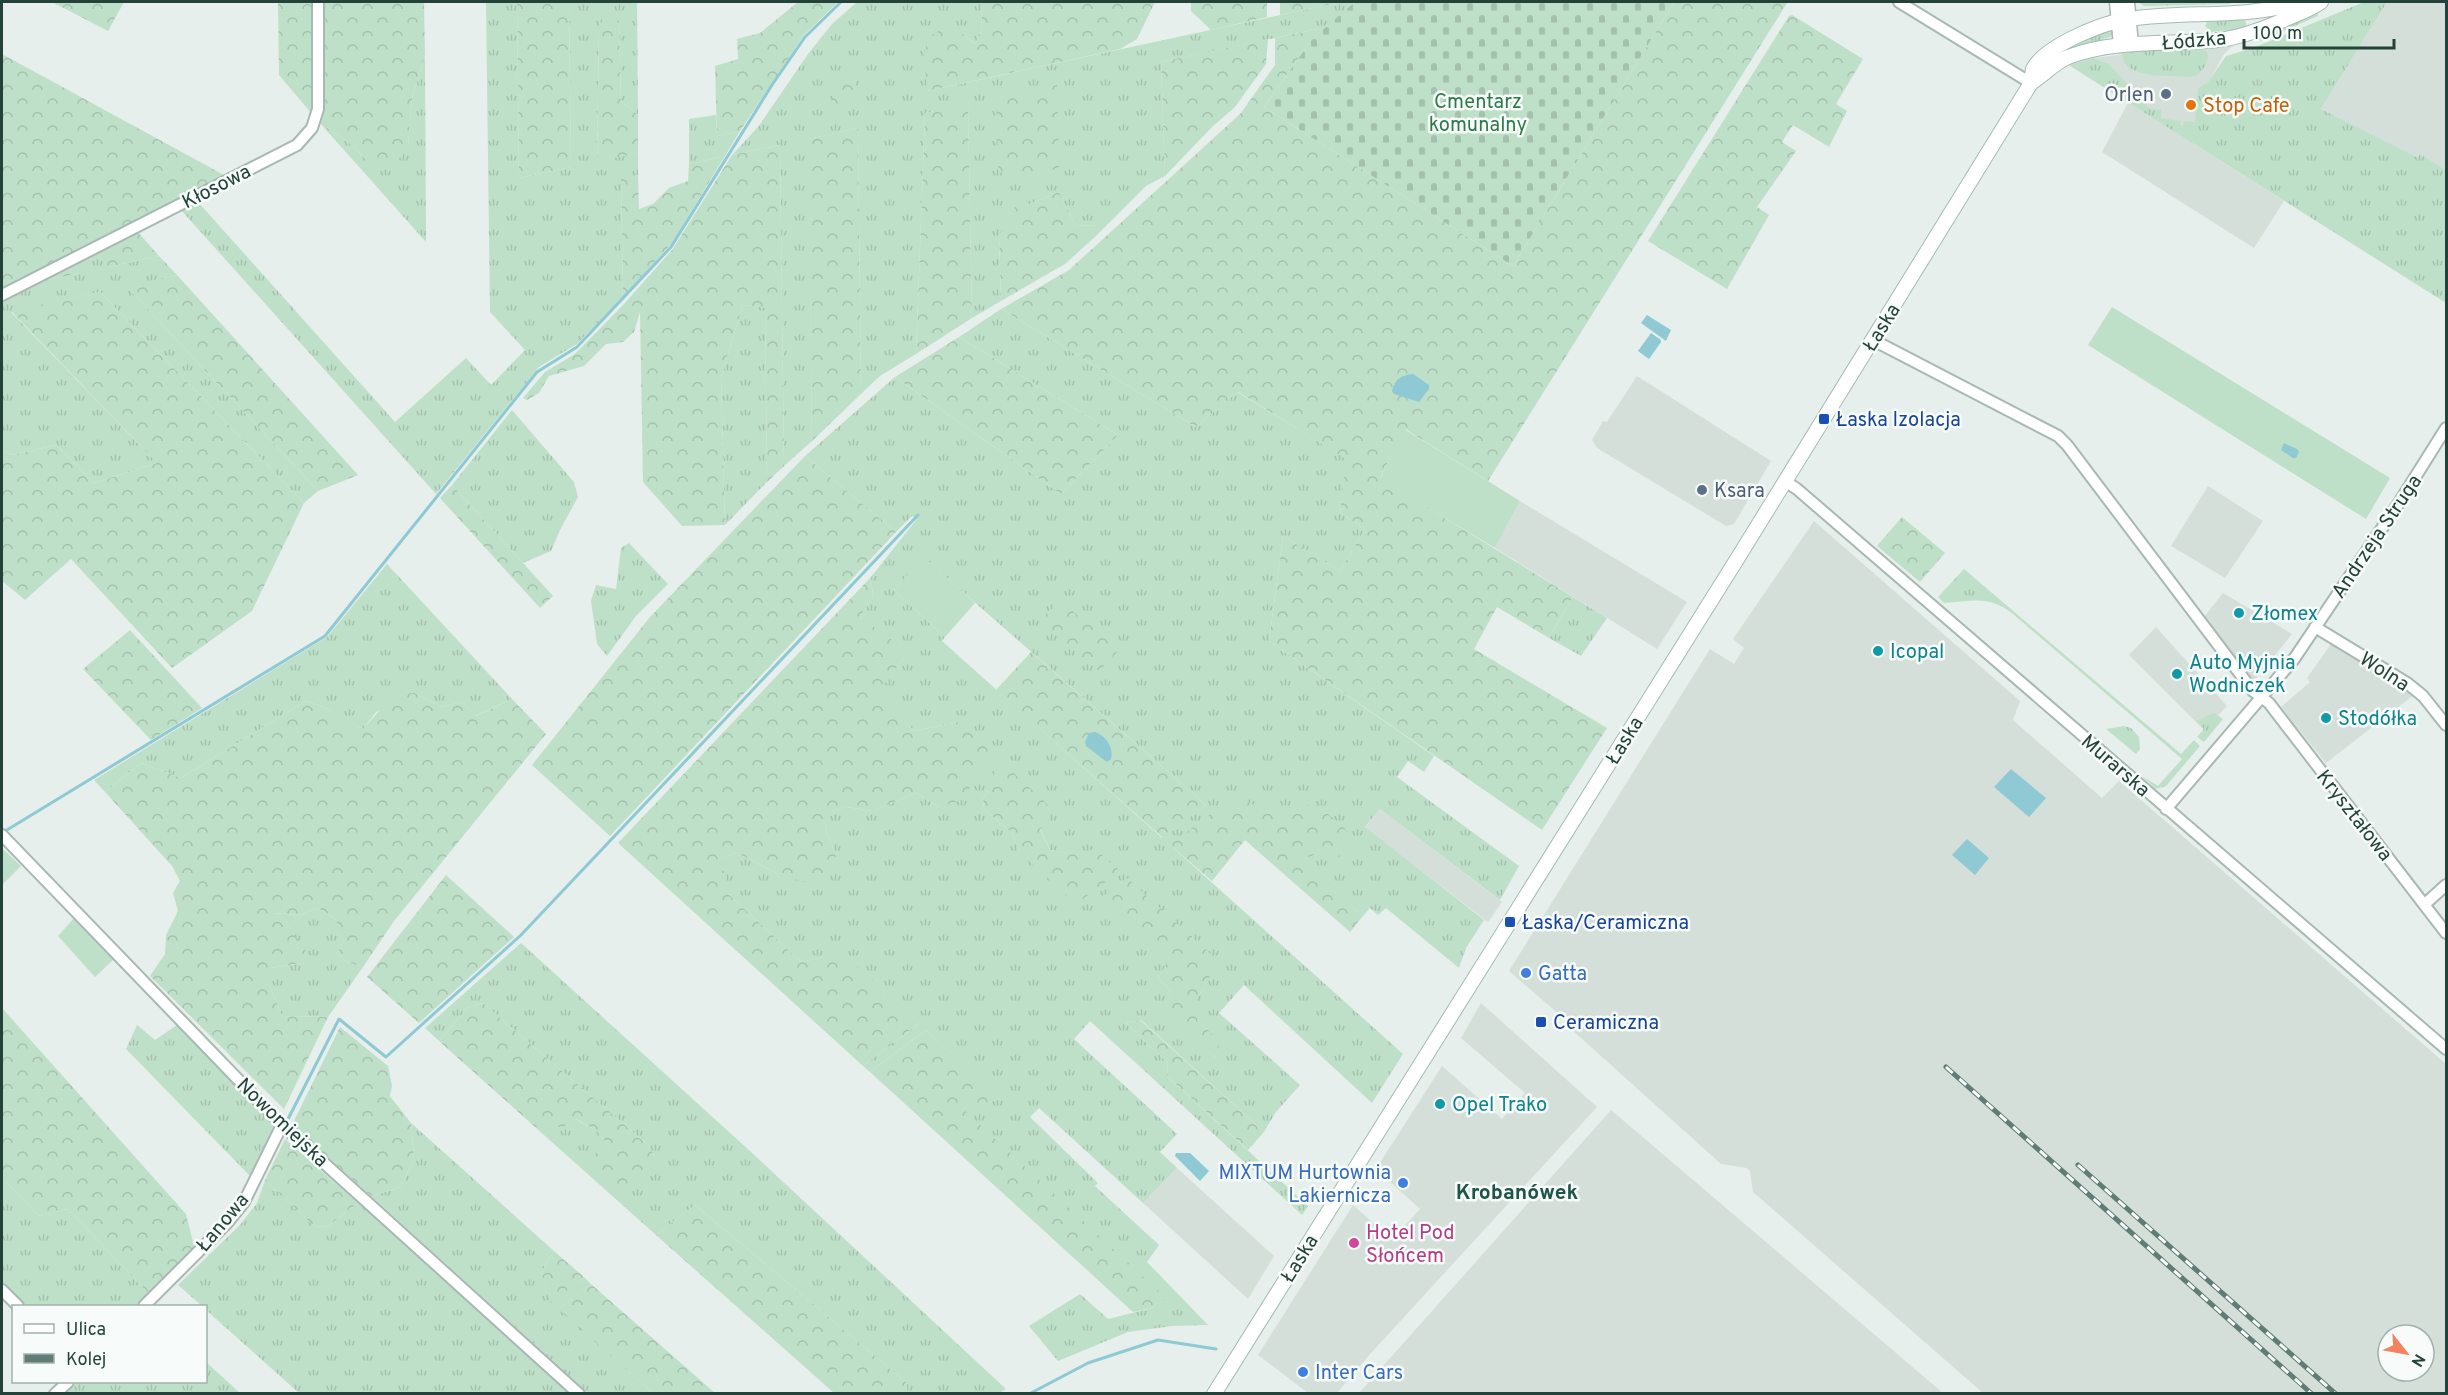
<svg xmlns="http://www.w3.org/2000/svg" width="2448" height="1395" viewBox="0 0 2448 1395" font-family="Overpass,sans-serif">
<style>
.built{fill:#d4dfda;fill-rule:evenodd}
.grass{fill:url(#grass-tufts);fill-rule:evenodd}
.forest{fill:url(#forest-crowns)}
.cemetery{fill:url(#cemetery-stones)}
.garden{fill:#bfe0c8}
.water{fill:#8ec9d4}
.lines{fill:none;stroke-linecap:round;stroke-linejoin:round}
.stream{stroke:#8ec9d4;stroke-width:3}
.minor-casing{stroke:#a8b8b2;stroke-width:14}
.tertiary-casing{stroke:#a8b8b2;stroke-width:15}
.secondary-casing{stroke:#a4bbb3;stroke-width:16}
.minor{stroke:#fff;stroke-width:10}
.tertiary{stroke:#fff;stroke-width:12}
.secondary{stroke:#fff;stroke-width:14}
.rail-casing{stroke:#5f7d75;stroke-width:5}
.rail{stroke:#f7fbf9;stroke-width:3;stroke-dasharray:9;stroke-linecap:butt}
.service-dot{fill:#5c6f8a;stroke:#f7fbf9;stroke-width:2}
.food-dot{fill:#e8710a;stroke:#f7fbf9;stroke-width:2}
.transit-dot{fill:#1a4fb4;stroke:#f7fbf9;stroke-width:2}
.culture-dot{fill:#0f9aa8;stroke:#f7fbf9;stroke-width:2}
.shop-dot{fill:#3f7fe0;stroke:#f7fbf9;stroke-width:2}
.hotel-dot{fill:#d1479c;stroke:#f7fbf9;stroke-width:2}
.labels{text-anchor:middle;stroke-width:5;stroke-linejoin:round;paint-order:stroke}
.street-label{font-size:20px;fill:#24423a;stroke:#f7fbf9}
.service-label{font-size:20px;fill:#4e5e75;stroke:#f7fbf9;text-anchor:end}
.park-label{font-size:20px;fill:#2d7a4b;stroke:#f7fbf9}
.food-label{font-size:20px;fill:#c56008;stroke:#f7fbf9;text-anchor:start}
.transit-label{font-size:20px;fill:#164399;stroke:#f7fbf9;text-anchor:start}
.culture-label{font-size:20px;fill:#0d838f;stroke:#f7fbf9;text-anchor:start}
.shop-label{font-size:20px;fill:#366cbe;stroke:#f7fbf9;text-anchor:start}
.hotel-label{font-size:20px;fill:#b23c85;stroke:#f7fbf9;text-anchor:start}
.neighbourhood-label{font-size:21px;font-weight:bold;fill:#1f5548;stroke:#f7fbf9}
</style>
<defs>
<pattern id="grass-tufts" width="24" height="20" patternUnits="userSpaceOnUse" patternTransform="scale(1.5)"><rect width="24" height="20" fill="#bfe0c8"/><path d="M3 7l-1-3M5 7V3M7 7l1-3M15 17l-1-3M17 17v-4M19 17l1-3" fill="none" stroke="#a4c1ad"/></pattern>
<pattern id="forest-crowns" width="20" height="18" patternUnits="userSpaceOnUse" patternTransform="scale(1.5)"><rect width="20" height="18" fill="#bfe0c8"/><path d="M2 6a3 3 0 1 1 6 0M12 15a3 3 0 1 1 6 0" fill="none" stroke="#a4c1ad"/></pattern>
<pattern id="cemetery-stones" width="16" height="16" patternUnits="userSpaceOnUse" patternTransform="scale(1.5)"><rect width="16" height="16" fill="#bfe0c8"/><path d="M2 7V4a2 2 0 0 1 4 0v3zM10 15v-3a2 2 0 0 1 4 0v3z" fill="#a4c1ad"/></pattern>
</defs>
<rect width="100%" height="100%" fill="#e6efeb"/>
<path class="built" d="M2387,2h59v168l-25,-15 -3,4 -97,-50z
M2234,45l-10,9 -13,24 -17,66 90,57 -30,47 -152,-96 26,-49 -59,-38 24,-7 49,-6z
M1637,376l134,85 -37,63 -8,2 -129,-78 -5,-8 11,-19 4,1z
M2208,486l55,35 -38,57 -54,-32z
M1520,501l167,101 -30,47 -162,-101z
M1814,521l206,180 -7,19 89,78 17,-17 327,283v329h-463l-230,-201 -3,-21 -3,-3 -26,-4 -150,-135 -3,-7 -59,-51 201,-322 24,15 10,-16 -11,-9zM2388,1335h36v36h-36z
M2223,593l69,41 -38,47 -50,-64z
M2156,627l71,79 -23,24 -75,-75z
M2333,641l82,53 -89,69 -45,-56 29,-25 -3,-4z
M1380,809l122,93 -14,20 -123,-94z
M1481,1003l116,104 -226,246 -34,40h-29l-50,-38 95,-150 39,35 28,-31 -44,-40 66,-103 60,53 23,-26 -64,-55z
M1611,1110l332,283h-584z
M1177,1168l97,88 -26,43 -105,-96z"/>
<path class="grass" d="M486,2h31l2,176 52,-11 -2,-165h68l1,113 -17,-14 -2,-79 -11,-7 -9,11 -2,135 41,-8v22l-17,5 2,117 -46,47 -38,23 -103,127 -255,-284 17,-8 197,220 71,-64 25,27 34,-35 -35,-38z
M857,2h124l1,30 -7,12 -13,-11 -35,58 414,-89h14l-28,25 -166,35 4,114 -19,10 -50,50v-10l-21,-1 -16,-33 -32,13 -28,31 2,65 -29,17 -4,-213 -43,8 -9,241 -36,22 -19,18 -3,-266 -49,11 3,302 -28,25 -4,-321 -48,10 26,-28 50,-73 24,-30z
M2138,2h94l-3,2 -79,2h-6z
M2364,2h23l-66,107 97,49 2,-4 26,16v133l-377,-238 24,-7 16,6 40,44 12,2v8l20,3 -1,5h3l1,-5 11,1 3,-34 10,-6 18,-26 27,-8z
M2318,13v3l-60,26 -1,-4z
M2245,19l2,9 -36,4 -6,-6 2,-4z
M2111,30l2,4 -3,3 -27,8 -39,19c20,-17 42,-25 67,-34z
M2204,47c9,11 1,21 -8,29l-6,1c-20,-2 -68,3 -68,-24l18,-3z
M425,56l1,186 -107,-120 33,23 17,18 39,-18 4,-47z
M716,115l1,21 23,-5 -15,25 -36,8v-45z
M95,252l13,15 51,-11 18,19 -50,12 191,204 -14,12 -204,-211 -89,20 146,151 -63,20 -38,-38 -44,10 -10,-6v-149l34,-18 44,-9 -7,-9z
M743,305l22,2 2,175 -42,43 -4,-148z
M1001,309l195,118 41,-35 110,67 -7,54 25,16 -25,42 -57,-35 -14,105 165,115 -10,16 -16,-11 -11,16 122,89 -19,34 -120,-91 -15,18 119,93 -18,28 -7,20 -73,-60 -8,7 -8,-7 -7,8 -60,-51 3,-7 13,-5 -44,-36 -105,28 233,209 -31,49 -128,-118 -25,28 81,72 -25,28 -11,19 -123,-112 -15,3 42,40 -1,13 141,130 -6,9 -212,-194 -16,18 103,95 -17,18 17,16 -34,35 -104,-95 -9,9 68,66 -3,3 64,59 -12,17 61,63 -36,1 -44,6 -70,29 -29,-35 51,-32 28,25 44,-11 13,-10 -203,-189 38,-10 -74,-69 -56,42 -7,-6 56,-43 -95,-66 -23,5 -76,-71 -11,-31 23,-7 43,22 56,-19 -11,-29 2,-15 19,-5 27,4 43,-18 23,14 29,-25 -10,-60 -44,9 -35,-41 24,-31 -43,-42 13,-20 -2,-20 46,-58 -5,-3 -16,16 -91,-76 90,-79 166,117 57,-59 -159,-98zM924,558l282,247 -44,33 -220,-197 3,-4 -51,-47zM989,791l51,37 10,22 29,5 -60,-3 -6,-18 -29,-25 -1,-11zM1166,965l39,23 -8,8v24l22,22 -4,16 -49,-44 5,-23 -13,-13z
M512,410l62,72 4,15 -18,33 -9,21 -28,12 -71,-78z
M629,543l39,41 -32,32 -29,40 -10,-12 -6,-43 5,-16 20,4 5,-41z
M387,564l125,135 -37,17 -13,-14 -21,5 -26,-14 -39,19 -12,16 -17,-1 -19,-18 -22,-8 -125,77 -40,-15 -36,29 -11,-12 233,-143z
M1964,569l217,185 13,-14 6,6 -34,40 -10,3 -14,-13 16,10 24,-27 -169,-145c-24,-19 -41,-13 -69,-11l-6,-6z
M1573,597l34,21 -26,38 -32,-18z
M2214,713l9,6 -19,23 -7,-5 7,-8 -8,-8z
M2124,726l7,2 8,9 1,12 -4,5 -30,-25z
M318,908l19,12v12l7,9 -6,11 7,9 18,6 -35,50 -46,-1 -12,-29v-19l34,-5 -14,-35 -16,-15 24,2z
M521,943l229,208 256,238 -9,5 -90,-1 -1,-11 -211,-177 -39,30 -121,-108h29l11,-8 22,12 17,21 43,9 -8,-15 -166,-143 -16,5 -28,33 -14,-13z
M137,1025l18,15 22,-15 99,102 -23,52 -127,-130z
M411,1123l143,128 -13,22 10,29 33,-25 7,7 -32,25 94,84h-65l-217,-197 30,-9 13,-29z
M2,1178l37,38 29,-7 83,87 -10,10h-116l-23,-24z
M265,1180l50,47 13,-1 30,-23 211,190h-270l-93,-83v-4h-4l-24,-21 61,-59 18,-23z
M206,1362l34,31h-174l12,-11h128z"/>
<path class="forest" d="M52,2h72l-16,29z
M278,2h35l-1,112 -33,-39z
M322,2h102l1,54 -13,42 -4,47 -11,17 -28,1 -17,-18 -33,-23 4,-18z
M517,2h52l2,165 -52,11z
M798,2h40l-34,33 -64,96 -23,5 -2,-70 23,-7 -1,-20 23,-6z
M981,2h174l-18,37 -17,10 -193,42 -3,-37 5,-17 22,-13 24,20 7,-12z
M1191,2h76v15l-56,13 -20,-19z
M1280,2h61l-61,13z
M1674,2l113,1 -299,478 -83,-52 -25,49 193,119 -24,41 -52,-31 -23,42 133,79 -65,102 -273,-189 14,-105 57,35 25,-42 -25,-16 6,-54 -108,-67 -42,35 -195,-118 68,-39 172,-157 34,-48v-27l52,-11 -14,11 -49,69 249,159z
M608,15l11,6 2,80 17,14v38l-41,9 2,-137z
M1792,15l71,44 -27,45 11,7 -18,36 -36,-22 -11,17 14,9 -39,56 12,8 -42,74 -79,-48 141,-225z
M1268,39l-2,25 -31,43 -23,20 -47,49 -4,-114z
M2,54l222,121 -211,112 -11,1z
M856,76l1,30 -24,5 -1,-33z
M1057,85l2,82 -33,16 -28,-12 -1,-73z
M968,104l4,214 -56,36 9,-241z
M858,128l3,266 -49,47 -4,-302z
M780,145l4,321 -17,16 -2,-174 -22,-3 -22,72 4,148 -43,1 -39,-44 -3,-170 -6,20 -11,10 -17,2 -22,22 -35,10 -10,17 -12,7 -4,-2 22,-26 30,-18 49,-50 48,-54 60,-95z
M725,156l-53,87 -49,54 -2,-118 17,-4 1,34 14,-5 16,-16 19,-7 1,-17z
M1059,192l16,33 21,1v10l-31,28 -64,37 -2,-65 17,-31h11z
M137,231l22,25 -51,11 -13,-15z
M73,264l8,9 -45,9z
M177,275l181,200 -40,16 -192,-205z
M100,292l204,211 -52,108 -80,57 -101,-109 -46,41 -23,-19v-132l10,6 44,-10 38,38 63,-20 -146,-152z
M959,337l159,98 -57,59 -166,-117z
M805,456l91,76 -286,304 -78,-71 118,-148z
M452,485l101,111 -13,12 -100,-110z
M1902,517l43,36 -25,29 -43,-36z
M871,577l2,20 -13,20 36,26 7,16 -23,31 34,41 44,-9 33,30 -23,30 4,15 -33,10 -23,-14 -43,18 -27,-4 -18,5 -3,15 11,29 -4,16 -17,13 -35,-10 -43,-22 -22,7 12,15 -2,16 76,71 23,-5 22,-1 73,67 -56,43 -245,-223z
M1061,602l59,47 -21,22 -55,-46 2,-12z
M130,630l72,78 -51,32 -68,-71z
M1031,652l175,153 -43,33 -167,-148z
M415,693l26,14 21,-5 14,14 36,-17 34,35 -152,187 -31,46 -18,-6 -7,-9 6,-11 -7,-9v-12l-19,-12 -20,7 -23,-2 15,15 16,24 -2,11 -34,5v19l12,29 46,1 -44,92 -134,-133 15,-22 1,-19 12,-24 -5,-18 7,-12 -8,-15 -67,-74 36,-29 40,15 125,-77 22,8 19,17 17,2 29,-33z
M1006,766l42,39 1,18 -9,6 10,21 29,5 16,-6 25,22 -44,33 -57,-52 -6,-18 -29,-25 -1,-11 6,-7 6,-20z
M1243,799l32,18 39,-14 29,23 8,13 -12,18 -20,-4 -13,5 -2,7 59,51 -13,16 -105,-92 -33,41 -42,-36 43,-33z
M446,875l68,62 -95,86 -52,-46z
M1127,878l90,82 -12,28 -8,8v24l23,22 -5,16 -50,-44 6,-23 -13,-13 8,-14 -69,-63z
M483,1003l166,143 8,15 -37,28 -29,-22 6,-18 16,2 -16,-20 -21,-12 -12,8h-29l-96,-86 28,-33z
M2,1008l184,206 9,36 -44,46 -83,-87 -29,7 -37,-38z
M1140,1020l124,112 -16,18 -81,-74 1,-13 -42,-40z
M340,1027l48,39 4,20 -2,10 21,27 3,35 -13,29 -30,9 -79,-71z
M926,1030l75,69 -38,10 203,189 -14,10 -19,4 -263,-240z
M285,1139l73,64 -30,23 -13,1 -50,-47z
M695,1205l211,177 1,11h-73l-178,-158z
M554,1251l30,26 -33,26 -10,-30z
M591,1284l124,109h-62l-95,-84z"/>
<path class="cemetery" d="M1355,2h319l-161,264 -249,-159 49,-69z"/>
<path class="garden" d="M2112,307l278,171 -24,41 -278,-174z
M1404,429l116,72 -25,47 -115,-69z
M924,557l51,46 -30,34 -51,-47z
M2,850h2l17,16 -18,18z
M74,918l40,41 -19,18 -37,-41z"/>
<path class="water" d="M1647,315l24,15 -5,11 -25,-18z
M1651,333l10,7v2l-12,17 -11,-8z
M1413,374l16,11v4l-10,13 -25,-8 -2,-3c3,-12 9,-16 21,-17z
M2284,443l13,6 2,3 -3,6h-3l-12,-8z
M1095,732c11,4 19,15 16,27l-4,3 -21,-16 -1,-4 4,-9z
M2011,769l35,29 -17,19 -35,-30z
M1967,839l22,19 -14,17 -23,-20z
M1176,1153h14l19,18 -9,10 -25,-25z"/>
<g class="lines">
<path class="stream" d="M2,833l323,-197 212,-264 40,-25 94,-100 101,-162 33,-48 36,-35
M285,1125l54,-106 47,38 135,-122 397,-420
M1029,1394l59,-31 70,-23 58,9"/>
<defs>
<path id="minor" d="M1899,2l132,81
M2,295l295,-150 15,-17 6,-19v-107
M1873,340l185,96 9,9 186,246 16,12 177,230
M1785,481l12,8 649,560
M2315,627l92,56 16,13 23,29
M2166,809l128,-150 103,-153 49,-78
M2,835l280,290 297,269
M2425,904l21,-19
M2,1290l16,16
M144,1306l83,-83 17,-21 38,-77
M55,1394l13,-12"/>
<path id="tertiary" d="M2116,2l4,44
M2128,2l4,43"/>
<path id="secondary" d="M2031,83c13,-8 23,-20 37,-26 47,-18 101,-12 150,-17 25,-3 48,-12 70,-22 12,-5 23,-9 33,-16
M1214,1394l525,-838 292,-473c1,-4 1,-10 2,-14 13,-24 71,-47 97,-50 56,-9 113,1 169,-17"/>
</defs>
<use href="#minor" class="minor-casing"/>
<use href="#tertiary" class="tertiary-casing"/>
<use href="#secondary" class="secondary-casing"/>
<use href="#minor" class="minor"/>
<use href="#tertiary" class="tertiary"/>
<use href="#secondary" class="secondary"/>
<defs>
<path id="rail" d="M1946,1067l366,327
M2078,1165l258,229"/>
</defs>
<use href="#rail" class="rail-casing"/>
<use href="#rail" class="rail"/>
</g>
<g class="service-dot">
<circle cx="2166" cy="94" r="6"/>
<circle cx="1702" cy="490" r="6"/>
</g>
<circle class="food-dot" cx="2191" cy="105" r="6"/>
<g class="transit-dot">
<rect x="1818" y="413" width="12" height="12" rx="3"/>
<rect x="1504" y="916" width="12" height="12" rx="3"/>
<rect x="1535" y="1016" width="12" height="12" rx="3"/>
</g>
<g class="culture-dot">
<circle cx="2239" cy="613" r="6"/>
<circle cx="1878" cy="651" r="6"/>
<circle cx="2177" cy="674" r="6"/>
<circle cx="2326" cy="718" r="6"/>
<circle cx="1440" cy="1104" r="6"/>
</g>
<g class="shop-dot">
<circle cx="1526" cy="973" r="6"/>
<circle cx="1403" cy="1183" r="6"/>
<circle cx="1303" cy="1372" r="6"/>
</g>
<circle class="hotel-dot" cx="1354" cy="1243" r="6"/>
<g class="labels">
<g class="street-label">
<text transform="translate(2194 40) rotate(-5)" y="7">Łódzka</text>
<text transform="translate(216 186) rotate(-27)" y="7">Kłosowa</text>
<text transform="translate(1881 327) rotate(-58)" y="7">Łaska</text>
<text transform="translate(2376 536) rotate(-56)" y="7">Andrzeja Struga</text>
<text transform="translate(2385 671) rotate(33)" y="7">Wolna</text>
<text transform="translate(1624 740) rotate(-58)" y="7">Łaska</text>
<text transform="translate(2116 765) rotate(41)" y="7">Murarska</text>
<text transform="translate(2355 815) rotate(52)" y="7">Kryształowa</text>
<text transform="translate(283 1122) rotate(44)" y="7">Nowomiejska</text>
<text transform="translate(222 1222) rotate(-50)" y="7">Łanowa</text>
<text transform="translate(1299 1258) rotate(-58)" y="7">Łaska</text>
</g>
<g class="service-label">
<text x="2154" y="101">Orlen</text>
<text x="1714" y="497" text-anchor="start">Ksara</text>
</g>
<g class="park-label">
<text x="1478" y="108">Cmentarz<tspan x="1478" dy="23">komunalny</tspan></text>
</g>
<g class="food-label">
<text x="2203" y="112">Stop Cafe</text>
</g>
<g class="transit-label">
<text x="1836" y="426">Łaska Izolacja</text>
<text x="1522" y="929">Łaska/Ceramiczna</text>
<text x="1553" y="1029">Ceramiczna</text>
</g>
<g class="culture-label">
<text x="2251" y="620">Złomex</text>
<text x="1890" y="658">Icopal</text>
<text x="2189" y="669">Auto Myjnia<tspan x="2189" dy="23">Wodniczek</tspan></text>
<text x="2338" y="725">Stodółka</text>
<text x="1452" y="1111">Opel Trako</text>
</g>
<g class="shop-label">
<text x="1538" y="980">Gatta</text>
<text x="1391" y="1179" text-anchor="end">MIXTUM Hurtownia<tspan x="1391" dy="23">Lakiernicza</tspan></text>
<text x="1315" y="1379">Inter Cars</text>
</g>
<g class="hotel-label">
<text x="1366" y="1239">Hotel Pod<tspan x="1366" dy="23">Słońcem</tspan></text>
</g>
<g class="neighbourhood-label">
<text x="1517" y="1199">Krobanówek</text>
</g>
</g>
<rect width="2448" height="1395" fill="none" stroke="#24423a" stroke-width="6"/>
<rect x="12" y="1305" width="195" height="78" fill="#f7fbf9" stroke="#a3b1ad" stroke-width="1.5"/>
<rect x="24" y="1324" width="30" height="9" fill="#ffffff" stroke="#a3b1ad" stroke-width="1.5"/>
<text x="66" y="1335" font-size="18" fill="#24423a">Ulica</text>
<rect x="24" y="1354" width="30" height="9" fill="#5f7d75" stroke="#a3b1ad" stroke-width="1.5"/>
<text x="66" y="1365" font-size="18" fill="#24423a">Kolej</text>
<g transform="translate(2406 1353) rotate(121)"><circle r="28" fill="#f7fbf9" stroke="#a3b1ad" stroke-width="1.5"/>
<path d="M0-4.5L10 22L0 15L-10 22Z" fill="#f4845f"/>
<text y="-9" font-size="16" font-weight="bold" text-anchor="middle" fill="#24423a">N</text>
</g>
<path d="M2244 39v9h150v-9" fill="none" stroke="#24423a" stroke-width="3"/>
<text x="2253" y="39" font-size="18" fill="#24423a" stroke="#f7fbf9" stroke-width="4.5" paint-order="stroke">100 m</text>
</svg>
